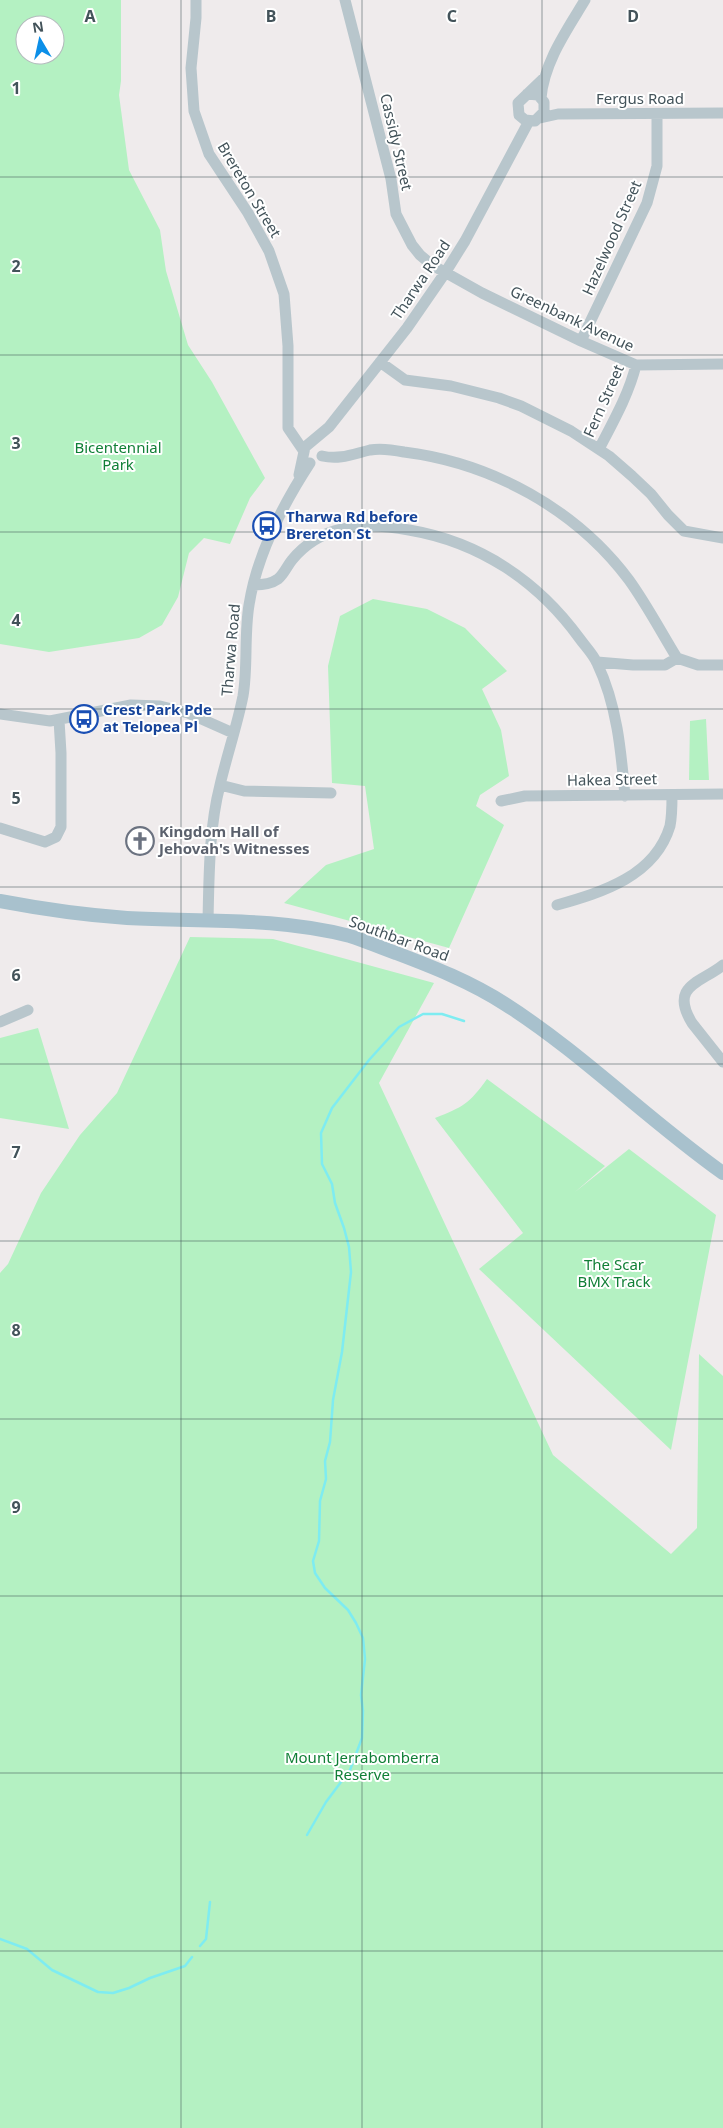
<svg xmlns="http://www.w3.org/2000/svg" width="723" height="2128" viewBox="0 0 723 2128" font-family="'Noto Sans',sans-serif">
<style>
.green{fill:#b4f1c2;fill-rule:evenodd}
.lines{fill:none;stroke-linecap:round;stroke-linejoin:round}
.stream{stroke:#7eecf1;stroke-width:2.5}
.minor{stroke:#b8c6cc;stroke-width:11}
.major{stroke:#a8c1cd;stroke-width:14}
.grid{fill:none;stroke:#43535a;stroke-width:1;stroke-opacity:0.55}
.labels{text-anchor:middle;stroke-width:4;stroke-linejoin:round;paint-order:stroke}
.street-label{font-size:15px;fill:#43535a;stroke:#fff}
.park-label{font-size:15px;fill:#107f36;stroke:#fff}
.transit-label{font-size:15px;font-weight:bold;fill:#164399;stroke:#fff;text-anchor:start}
.worship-label{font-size:15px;font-weight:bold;fill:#5b616d;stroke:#fff;text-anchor:start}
.grid-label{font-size:16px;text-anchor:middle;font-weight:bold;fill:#43535a;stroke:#fff;stroke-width:4;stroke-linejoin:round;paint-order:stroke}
</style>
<rect width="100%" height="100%" fill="#efebec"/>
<path class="green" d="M0,0h121v81l-2,14 10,75 31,60 6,41 22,74 24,37 53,96 -15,20 -20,46 -26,-6 -15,15 -11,44 -16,28 -23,13 -90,14 -49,-8zM25,25h30v30h-30z
M373,599l54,10 38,19 42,43 -25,18 19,41 8,46 -29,19 -4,11 28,19 -55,123 -165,-45 42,-38 48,-16 -9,-63 -33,-3 -4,-117 12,-50z
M706,719l3,61h-20l1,-59z
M190,937l83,2 161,44 -55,100 174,372 118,99 26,-26 2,-174 24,22v752h-723v-855l8,-9 33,-71 39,-58 37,-42z
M38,1028l31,101 -69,-11v-80z
M487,1079l118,87 -30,26 54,-43 87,66 -45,235 -192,-181 44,-36 -88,-115c28,-11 34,-14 52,-39z"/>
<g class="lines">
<path class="stream" d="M307,1835l19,-33 24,-32 12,-32 1,-27 -2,-16 4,-36 -2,-21 -7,-15 -8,-13 -23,-22 -10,-15 -2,-12 6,-20 1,-40 6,-22 -1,-18 5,-19 3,-42 9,-48 9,-80 -2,-25 -5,-19 -9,-25 -3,-19 -10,-20 -1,-31 11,-25 37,-48 30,-33 24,-13h19l22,7
M0,1939l27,10 25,21 46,22 15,1 16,-5 21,-10 35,-12 7,-9
M200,1946l6,-7 4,-37"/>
<path class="minor" d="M196,0v18l-5,50 3,43 15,43 39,59 21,38 15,43 4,52v82l15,22
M345,0l46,179 5,35 16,31 8,10 12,10 50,28 99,48 55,24 87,-1
M527,94l11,1 6,7v10l-9,9 -10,-1 -6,-5 -1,-12 25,-24
M541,98c3,-36 26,-68 44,-98
M540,118l18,-4 165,-1
M581,341l66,-138 10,-37v-52
M380,362l25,18 46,6 48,12 22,8 50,25 38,25 23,20 19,18 17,21 16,16 39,7
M599,449c14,-27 30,-55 37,-84
M322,456c18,4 31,-2 48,-6 10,-2 24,0 34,2 88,11 172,57 225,128 18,25 32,52 48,78
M299,475l6,-28 24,-20 78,-99 38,-55 20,-32 64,-120
M253,585c8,0 18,-1 25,-6 6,-5 9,-13 14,-19 12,-15 30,-27 50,-31 22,-5 45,-3 67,1 71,12 129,51 171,109 5,7 13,15 17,24 20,42 24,87 28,133
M597,662l36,3h32l12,-7 21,7h25
M0,714l50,7 81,-16 29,1 28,7 45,20
M220,785l24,6 87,2
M501,801l24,-5 198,-2
M0,828l45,14 11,-5 5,-10v-74l-2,-33
M557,905c46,-13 98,-29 113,-79 2,-10 2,-22 2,-31
M208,921c1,-45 1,-93 12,-136 7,-30 17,-59 23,-89 5,-29 1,-61 6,-91 8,-51 33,-99 61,-142
M723,965c-22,18 -54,20 -31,58l31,39
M0,1022l28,-12"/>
<path class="major" d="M0,901c42,8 84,14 127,17 75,4 151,-1 223,18 16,5 31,12 46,17 37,14 75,29 109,51 77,49 143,116 218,169"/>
</g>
<path class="grid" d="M181,0v2128M362,0v2128M542,0v2128M0,177h723M0,355h723M0,532h723M0,709h723M0,887h723M0,1064h723M0,1241h723M0,1419h723M0,1596h723M0,1773h723M0,1951h723"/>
<defs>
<symbol id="bus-ring" viewBox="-11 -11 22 22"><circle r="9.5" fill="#fff" stroke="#1a4fb4" stroke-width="1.5"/><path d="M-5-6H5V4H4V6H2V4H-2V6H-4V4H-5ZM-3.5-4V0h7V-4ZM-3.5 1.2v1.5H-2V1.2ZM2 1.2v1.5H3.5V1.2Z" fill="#1a4fb4"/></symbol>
<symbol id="church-ring" viewBox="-11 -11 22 22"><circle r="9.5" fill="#fff" stroke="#6b7280" stroke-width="1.5"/><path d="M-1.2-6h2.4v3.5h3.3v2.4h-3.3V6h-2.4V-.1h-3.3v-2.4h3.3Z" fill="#6b7280"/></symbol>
</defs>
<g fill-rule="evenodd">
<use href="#bus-ring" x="251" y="510" width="32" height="32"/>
<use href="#bus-ring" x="68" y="703" width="32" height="32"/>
<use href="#church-ring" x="124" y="825" width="32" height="32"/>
</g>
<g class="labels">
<g class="street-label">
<text x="640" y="104">Fergus Road</text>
<text transform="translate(396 142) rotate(77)" y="5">Cassidy Street</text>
<text transform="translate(249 190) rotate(59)" y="5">Brereton Street</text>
<text transform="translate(612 238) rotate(-66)" y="5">Hazelwood Street</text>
<text transform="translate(421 280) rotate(-56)" y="5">Tharwa Road</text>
<text transform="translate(572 319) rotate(25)" y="5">Greenbank Avenue</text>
<text transform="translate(604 401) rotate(-66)" y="5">Fern Street</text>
<text transform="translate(231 650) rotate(-85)" y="5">Tharwa Road</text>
<text transform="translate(612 780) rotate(-1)" y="5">Hakea Street</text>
<text transform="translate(399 939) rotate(20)" y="5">Southbar Road</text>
</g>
<g class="park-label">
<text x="118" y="453">Bicentennial<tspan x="118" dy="17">Park</tspan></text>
<text x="614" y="1270">The Scar<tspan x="614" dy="17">BMX Track</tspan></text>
<text x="362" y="1763">Mount Jerrabomberra<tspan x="362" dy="17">Reserve</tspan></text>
</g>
<g class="transit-label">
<text x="286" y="522">Tharwa Rd before<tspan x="286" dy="17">Brereton St</tspan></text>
<text x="103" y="715">Crest Park Pde<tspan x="103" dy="17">at Telopea Pl</tspan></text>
</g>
<g class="worship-label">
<text x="159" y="837">Kingdom Hall of<tspan x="159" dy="17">Jehovah's Witnesses</tspan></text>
</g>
</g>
<g class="grid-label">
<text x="90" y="22">A</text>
<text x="271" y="22">B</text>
<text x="452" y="22">C</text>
<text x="633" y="22">D</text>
<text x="16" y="94">1</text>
<text x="16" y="272">2</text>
<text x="16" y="449">3</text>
<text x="16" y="626">4</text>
<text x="16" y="804">5</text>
<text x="16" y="981">6</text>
<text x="16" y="1158">7</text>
<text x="16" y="1336">8</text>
<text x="16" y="1513">9</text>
</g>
<g transform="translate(40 40) rotate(351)"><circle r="24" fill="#ffffff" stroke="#b4babd"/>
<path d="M0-4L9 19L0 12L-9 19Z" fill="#0c8fe8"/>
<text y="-8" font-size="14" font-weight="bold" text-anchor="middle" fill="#43535a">N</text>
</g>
</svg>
